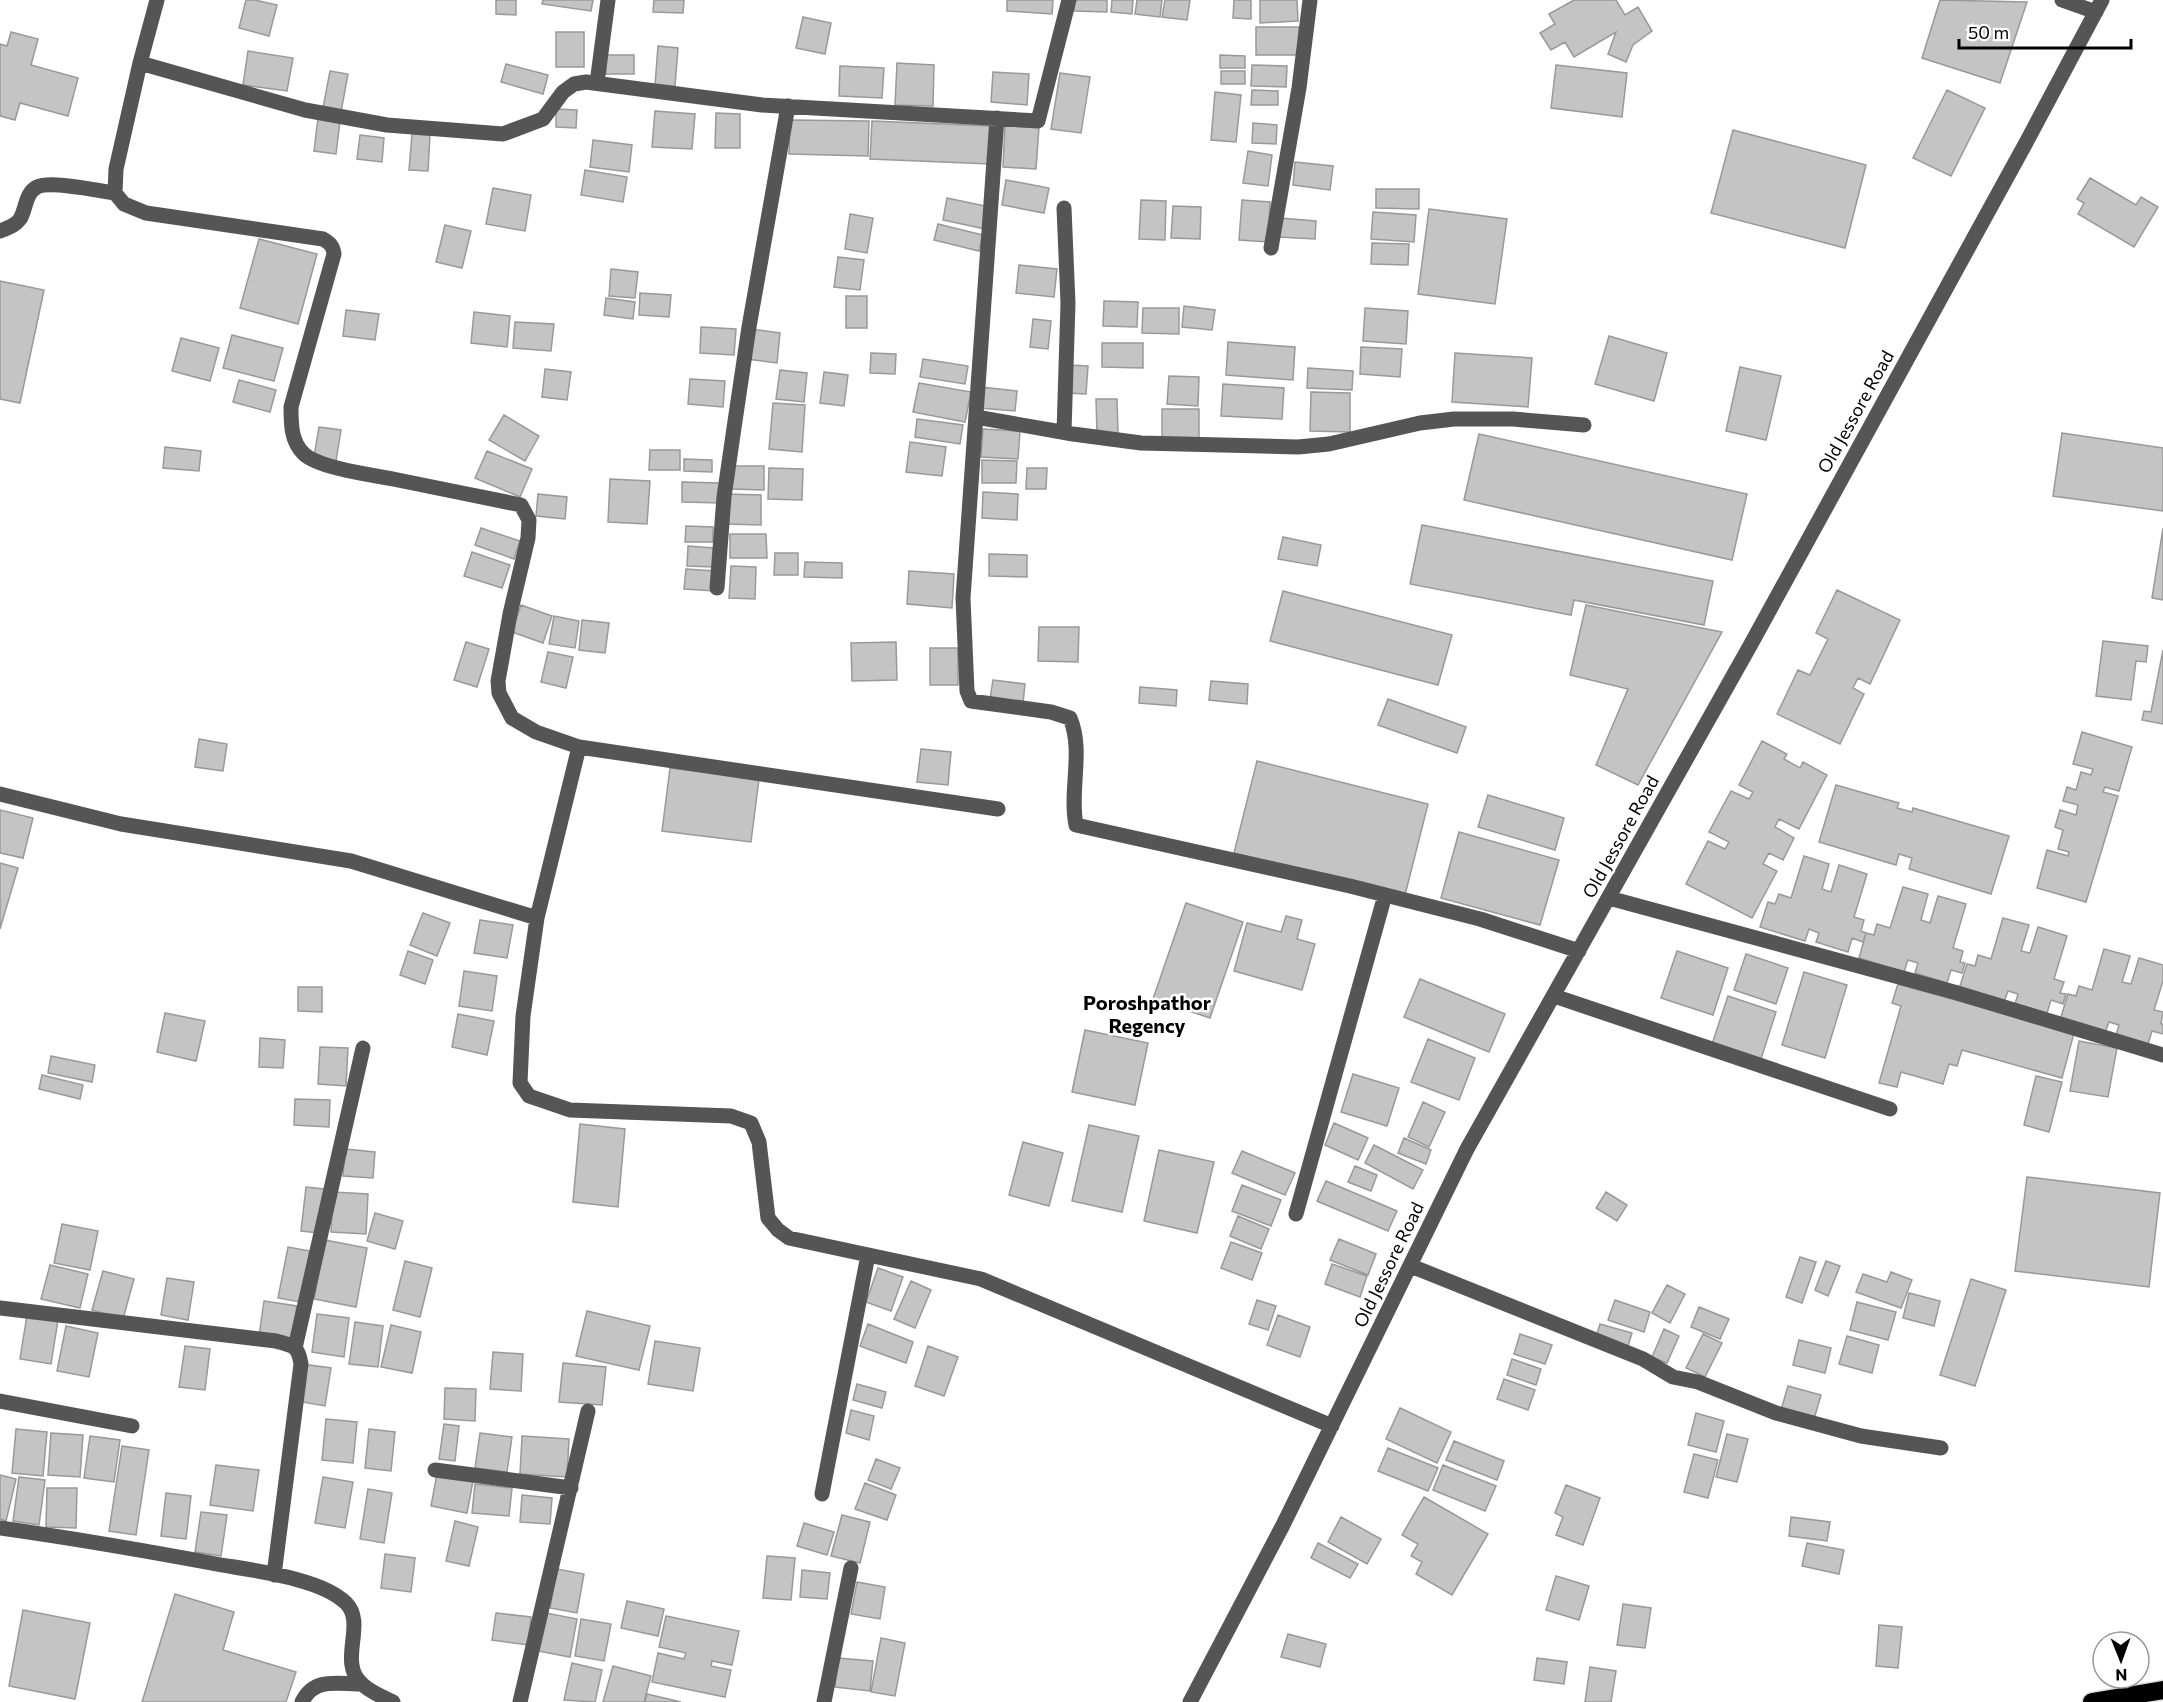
<svg xmlns="http://www.w3.org/2000/svg" width="2163" height="1702" viewBox="0 0 2163 1702" font-family="Commissioner,sans-serif">
<style>
.building{fill:#c4c4c4;stroke:#999;stroke-width:1.5}
.lines{fill:none;stroke-linecap:round;stroke-linejoin:round}
.highway-casing{stroke:#dbdbdb;stroke-width:21}
.minor{stroke:#555;stroke-width:15}
.highway{stroke:#000;stroke-width:18}
.labels{text-anchor:middle;stroke-width:5;stroke-linejoin:round;paint-order:stroke}
.street-label{font-size:18px;fill:#000;stroke:#fff}
.neighbourhood-label{font-size:20px;font-weight:bold;fill:#000;stroke:#fff}
</style>
<rect width="100%" height="100%" fill="#fff"/>
<path class="building" d="M246,0h9l22,5 -8,31 -30,-8z
M496,0h20v15l-20,-1z
M543,0h50l-2,11 -49,-7z
M654,0h30l-1,13 -30,-1z
M1007,0h46l-1,14 -45,-3z
M1074,0h33v12l-33,-1z
M1112,0h21l-1,14 -21,-2z
M1137,0h25l-2,17 -25,-3z
M1165,0h25l-3,20 -25,-3z
M1234,0h17v19l-18,-1z
M1260,0h37l1,21 -38,2z
M1574,0h42l9,15 13,-8 14,24 -19,14 -7,17 -18,-8 8,-22 -42,25 -9,-15 -14,8 -11,-17 15,-9 -6,-10z
M1940,0l87,2 -27,81 -78,-25z
M803,17l28,6 -6,31 -29,-6z
M1256,27h43l-1,28h-42z
M11,32l27,7 -7,26 47,13 -10,38 -48,-13 -5,17 -15,-4v-72l7,2z
M556,32h28v35h-28z
M658,46l20,2 -3,38 -20,-1z
M248,51l45,7 -6,33 -44,-6z
M605,55h29v19h-28z
M1220,55l25,1v12h-25z
M897,63l37,2 -1,41 -38,-1z
M506,64l42,11 -5,19 -42,-12z
M1252,65l35,1 -1,21 -35,-1z
M1556,65l71,8 -5,44 -71,-9z
M840,66l44,2 -2,30 -43,-2z
M330,71l18,3 -7,38 -18,-4z
M1221,71h24v13h-24z
M993,72l36,2 -2,31 -36,-3z
M1060,73l30,4 -9,56 -30,-4z
M1252,90l26,1v14h-27z
M1947,90l38,18 -34,68 -38,-18z
M1215,92l26,3 -5,47 -25,-2z
M556,109l21,1 -1,18 -20,-1z
M655,111l40,3 -3,35 -40,-2z
M716,113l24,1v34h-25z
M318,118l22,3 -4,33 -22,-3z
M790,120l79,1 -1,35 -79,-2z
M872,121l119,5 -1,38 -120,-5z
M1253,123l24,2 -1,19 -24,-1z
M1005,125l34,2 -3,42 -33,-2z
M1733,130l133,35 -21,83 -134,-35z
M412,134l18,1 -2,36 -19,-1z
M360,135l24,3 -2,24 -25,-3z
M593,140l39,5 -3,27 -39,-5z
M1248,151l24,4 -4,31 -25,-3z
M1295,162l38,4 -3,24 -37,-5z
M585,170l42,7 -4,25 -42,-7z
M2090,178l46,27 5,-8 17,10 -24,40 -56,-33 6,-11 -7,-4z
M1006,180l43,8 -5,25 -42,-8z
M493,188l38,7 -6,36 -39,-7z
M1376,189h43v20l-43,-1z
M947,198l43,9 -5,22 -42,-9z
M1141,200l25,1 -1,39 -26,-1z
M1242,200l28,2 -2,40 -29,-2z
M1173,206l28,1 -1,32 -29,-1z
M1429,209l78,10 -12,85 -77,-10z
M1373,212l43,3 -2,27 -43,-3z
M850,214l23,4 -6,35 -22,-4z
M1280,218l36,3 -1,18 -36,-2z
M938,224l45,11 -4,16 -45,-11z
M445,225l26,6 -9,37 -26,-6z
M259,239l58,15 -19,70 -58,-16z
M1372,243l37,1 -1,21 -37,-1z
M838,257l26,3 -4,30 -26,-3z
M1019,265l38,4 -3,28 -38,-4z
M611,269l27,3 -3,26 -26,-2z
M0,281l44,9 -24,113 -20,-4z
M640,293l31,2 -2,22 -30,-2z
M846,296h21v32h-21z
M606,298l29,4 -2,17 -29,-4z
M1104,301l34,1 -1,25 -34,-1z
M1184,306l31,4 -3,20 -30,-3z
M1143,308h36v26l-37,-1z
M1365,308l43,3 -2,33 -43,-3z
M346,310l33,4 -4,26 -32,-4z
M474,312l36,4 -3,31 -36,-4z
M1033,319l18,2 -3,28 -18,-2z
M515,322l39,2 -3,27 -38,-3z
M701,327l35,2 -2,26 -34,-2z
M751,329l29,4 -3,30 -30,-4z
M232,335l51,13 -9,33 -51,-13z
M1609,336l58,17 -13,48 -59,-17z
M181,338l38,10 -9,33 -38,-10z
M1228,342l67,5 -2,33 -67,-5z
M1102,343h41v25l-41,-1z
M1361,347l41,2 -2,28 -40,-3z
M871,353l25,1 -1,20 -25,-1z
M1455,353l77,5 -4,49 -76,-5z
M923,359l45,7 -3,18 -45,-7z
M1068,365l20,1 -2,28 -20,-1z
M1740,367l41,9 -15,64 -40,-9z
M1308,368l45,3 -1,19 -45,-2z
M545,369l26,3 -4,28 -25,-3z
M780,370l27,3 -3,29 -28,-3z
M824,372l24,3 -4,31 -24,-3z
M1169,376l30,1 -1,29 -31,-2z
M690,379l35,2 -2,26 -35,-3z
M239,380l37,10 -6,22 -37,-10z
M919,383l52,9 -6,30 -52,-10z
M1223,384l61,4 -2,31 -61,-3z
M981,387l36,4 -2,20 -36,-3z
M1311,392l39,1v39l-40,-1z
M1096,399h21l1,34 -21,1z
M773,403l32,2 -3,47 -33,-3z
M1162,409h37v34h-37z
M504,415l35,21 -14,25 -36,-21z
M917,419l46,6 -3,19 -45,-7z
M319,427l22,3 -5,31 -22,-4z
M983,429l37,2 -2,28 -37,-2z
M2062,433l101,15v63l-110,-15z
M1479,434l268,60 -15,66 -268,-60z
M910,442l36,5 -4,29 -36,-4z
M165,447l36,4 -2,20 -36,-3z
M650,450h30v20h-31z
M487,451l45,18 -12,28 -45,-19z
M684,459l28,1v12l-28,-1z
M982,460l35,1 -1,22h-34z
M732,466h32v24l-33,-1z
M769,468l34,1 -1,31 -34,-1z
M1027,468h20l-1,21h-20z
M610,479l40,2 -3,43 -39,-2z
M682,482l39,1v20l-39,-1z
M983,492l35,2 -1,26 -35,-2z
M538,494l29,3 -2,22 -29,-3z
M727,494l34,1v30l-34,-1z
M1422,525l291,56 -9,44 -130,-25 -3,15 -161,-31z
M686,526l27,1v15h-28z
M481,528l39,13 -6,18 -39,-14z
M2163,528v72l-11,-2z
M730,534h36l1,24h-37z
M1283,537l38,8 -4,21 -39,-7z
M688,546l26,2v19l-27,-1z
M472,552l38,13 -8,23 -38,-12z
M775,553h23v22h-24z
M989,554l38,1v22l-38,-1z
M805,562l37,1v15l-38,-1z
M731,566l25,1 -1,32 -26,-1z
M686,569l29,2 -1,20 -30,-2z
M909,571l45,3 -2,34 -45,-4z
M1837,590l63,30 -30,64 -12,-6 -5,10 11,6 -24,50 -63,-30 21,-44 12,5 18,-36 -12,-6z
M1283,591l169,44 -14,50 -168,-44z
M521,605l31,11 -9,27 -31,-11z
M1586,605l136,27 -84,153 -42,-20 32,-76 -58,-14z
M554,616l25,5 -4,27 -26,-4z
M582,620l27,3 -4,30 -26,-3z
M1039,627h40l-1,35 -40,-1z
M2103,641l45,5 -2,16 -10,-1 -5,39 -35,-4z
M466,642l23,7 -12,38 -23,-7z
M896,642l1,38 -45,1 -1,-38z
M930,648h28v37h-28z
M2163,650v74l-21,-4 2,-9 7,1z
M548,652l25,5 -7,31 -25,-6z
M993,680l32,4 -2,19 -33,-4z
M1211,681l37,3 -1,20 -38,-4z
M1140,687l37,3 -1,16 -37,-3z
M1388,699l78,28 -9,26 -79,-28z
M2082,732l50,15 -13,44 -14,-4 -2,5 15,4 -32,106 -49,-14 10,-38 21,6 1,-4 -11,-3 5,-19 -8,-3 5,-17 16,5 2,-10 -15,-4 4,-14 9,3 5,-18 10,3 2,-6 -20,-5z
M199,739l28,5 -4,27 -28,-4z
M1762,741l25,13 -3,5 16,9 3,-6 24,13 -28,54 -20,-10 -4,8 19,11 -11,22 -14,-7 -6,11 14,7 -25,47 -66,-34 22,-43 17,8 4,-7 -20,-10 22,-41 18,8 4,-7 -14,-7z
M921,749l30,3 -3,33 -31,-3z
M1257,761l171,43 -23,91 -171,-42z
M670,768l89,11 -8,63 -89,-11z
M1836,785l63,18 -2,5 15,4 1,-4 96,28 -18,58 -82,-25 3,-11 -13,-4 -3,11 -77,-23z
M1488,795l76,23 -9,32 -77,-23z
M0,810l33,8 -10,40 -23,-5z
M1459,832l100,28 -19,65 -99,-27z
M1804,856l25,8 -7,25 9,3 8,-27 28,9 -13,43 10,3 -3,11 5,2 -3,9 -11,-4 -4,14 -32,-10 3,-9 -10,-4 -4,12 -45,-14 8,-25 7,2 4,-10 12,4z
M0,863l18,5 -18,61z
M1903,887l25,7 -7,26 9,3 8,-27 28,8 -13,44 10,3 -3,11 5,1 -3,10 -11,-3 -4,13 -32,-10 3,-10 -10,-3 -4,12 -45,-14 7,-25 8,2 3,-11 13,4z
M1186,903l57,19 -33,96 -57,-19z
M423,913l27,10 -13,33 -27,-11z
M1286,916l16,4 -5,19 18,5 -13,46 -68,-19 13,-48 34,9z
M2003,918l26,7 -8,26 9,2 8,-26 29,9 -13,43 10,3 -4,11 6,1 -3,10 -12,-4 -4,13 -32,-9 3,-10 -10,-3 -4,11 -45,-13 8,-25 8,2 3,-11 13,4z
M480,920l33,5 -6,33 -33,-5z
M2104,949l26,7 -8,26 9,2 8,-26 24,7v16l-9,29 9,2 -2,12h2v10l-11,-3 -4,13 -32,-9 3,-10 -10,-3 -4,11 -45,-13 8,-26 8,2 3,-10 13,4z
M408,951l25,9 -8,24 -25,-9z
M1677,951l51,17 -15,47 -52,-17z
M1746,954l42,14 -12,36 -42,-14z
M464,971l33,5 -5,35 -33,-5z
M1804,972l43,13 -22,73 -43,-13z
M1420,979l85,35 -16,38 -85,-35z
M1898,984l176,49 -12,45 -100,-28 -5,16 -8,-2 -6,20 -42,-12 -4,15 -18,-4 22,-77 -9,-3z
M298,987h24v25l-24,-1z
M1728,996l48,16 -16,50 -49,-15z
M165,1013l40,8 -9,40 -39,-9z
M458,1014l36,7 -7,34 -35,-8z
M1085,1030l63,13 -13,62 -63,-13z
M260,1038l25,2 -2,28 -24,-1z
M1428,1039l47,19 -16,42 -48,-18z
M2079,1041l38,7 -9,49 -38,-6z
M320,1047l28,1 -2,38 -28,-2z
M51,1056l44,9 -3,17 -44,-9z
M1353,1074l46,14 -12,38 -46,-14z
M42,1075l41,10 -3,14 -41,-10z
M2036,1076l26,6 -13,50 -25,-7z
M295,1099l35,1 -1,27 -35,-2z
M1423,1102l22,10 -16,35 -21,-10z
M1334,1123l34,15 -10,22 -33,-15z
M580,1124l45,5 -7,78 -45,-5z
M1089,1125l50,11 -17,76 -50,-11z
M1404,1138l27,12 -5,14 -28,-11z
M1023,1142l40,11 -14,53 -40,-11z
M1374,1145l49,25 -10,19 -48,-26z
M345,1149l30,3 -2,26 -30,-2z
M1159,1150l55,12 -17,71 -53,-12z
M1242,1151l53,22 -10,22 -53,-22z
M1355,1166l22,9 -6,16 -23,-9z
M2027,1177l133,16 -11,94 -134,-16z
M1326,1181l71,30 -9,20 -71,-30z
M1242,1185l39,15 -10,26 -39,-15z
M306,1187l18,2 -5,44 -18,-2z
M333,1192l35,2 -2,40 -35,-2z
M1606,1192l21,13 -10,16 -21,-13z
M375,1213l28,8 -8,28 -28,-8z
M1238,1216l31,13 -8,20 -31,-13z
M62,1224l36,7 -8,39 -36,-7z
M1339,1239l37,15 -8,21 -38,-15z
M325,1240l42,8 -11,59 -42,-8z
M1231,1242l31,11 -10,27 -31,-12z
M288,1247l22,4 -10,51 -22,-4z
M1800,1257l16,5 -14,41 -16,-6z
M405,1261l27,7 -12,49 -27,-7z
M1826,1261l14,5 -12,30 -13,-6z
M1332,1264l35,12 -7,21 -35,-13z
M50,1265l38,9 -8,34 -39,-9z
M878,1268l25,9 -12,34 -25,-9z
M103,1271l31,8 -11,40 -31,-9z
M1891,1272l21,8 -11,28 -45,-16 7,-18 24,8z
M167,1278l27,4 -6,38 -27,-5z
M1971,1279l35,11 -31,96 -35,-11z
M911,1281l20,9 -16,38 -21,-9z
M1667,1285l18,9 -15,29 -18,-10z
M1909,1293l31,8 -6,25 -31,-8z
M1257,1300l19,6 -8,24 -19,-6z
M1615,1300l35,12 -6,20 -36,-12z
M264,1301l33,5 -6,35 -32,-5z
M1857,1302l39,10 -8,28 -38,-10z
M1699,1307l30,12 -9,20 -29,-12z
M587,1311l63,15 -11,44 -63,-14z
M317,1314l32,4 -5,39 -32,-5z
M27,1315l31,5 -7,44 -31,-5z
M1278,1315l32,12 -10,30 -33,-12z
M355,1322l28,4 -5,41 -29,-3z
M868,1324l45,18 -7,21 -46,-17z
M1600,1324l32,9 -5,16 -32,-9z
M391,1325l30,7 -9,41 -31,-6z
M66,1326l32,7 -9,44 -32,-6z
M1664,1329l15,7 -12,27 -15,-6z
M1520,1334l32,11 -7,19 -31,-10z
M1703,1334l19,9 -17,34 -19,-9z
M1847,1336l32,9 -7,28 -33,-9z
M1799,1340l32,8 -6,25 -32,-8z
M655,1341l45,7 -7,43 -45,-7z
M185,1346l25,3 -5,41 -26,-3z
M928,1346l30,11 -14,39 -29,-10z
M493,1352l30,2 -2,37 -31,-2z
M1512,1359l29,10 -5,16 -29,-10z
M563,1363l43,4 -4,38 -43,-3z
M302,1364l29,4 -6,38 -29,-5z
M1504,1379l31,11 -7,20 -31,-11z
M857,1384l29,8 -4,16 -29,-8z
M1788,1386l33,9 -7,24 -33,-9z
M445,1388l31,1 -1,32 -31,-2z
M1400,1408l51,24 -14,31 -51,-24z
M851,1410l23,6 -5,24 -23,-7z
M1696,1413l28,8 -8,31 -28,-7z
M326,1419l31,3 -4,41 -31,-3z
M444,1424l15,2 -4,35 -16,-2z
M16,1429l31,3 -4,44 -31,-3z
M369,1429l26,3 -4,39 -26,-3z
M51,1433l32,2 -3,42 -32,-2z
M480,1433l32,4 -5,35 -32,-4z
M1727,1434l21,5 -11,43 -21,-5z
M90,1436l30,4 -6,42 -30,-4z
M522,1436l47,3 -2,38 -47,-3z
M1454,1441l50,20 -7,19 -51,-20z
M122,1446l27,4 -13,85 -27,-4z
M1388,1448l50,20 -10,23 -50,-20z
M1694,1454l24,6 -10,38 -24,-6z
M876,1459l24,9 -9,21 -23,-9z
M216,1465l43,5 -6,41 -43,-6z
M1443,1465l53,21 -11,25 -52,-21z
M437,1474l36,7 -6,32 -36,-7z
M0,1475l16,4 -10,42 -6,-2z
M19,1477l26,3 -6,45 -26,-4z
M323,1477l30,5 -8,46 -30,-5z
M865,1483l31,12 -9,25 -32,-11z
M475,1484l37,4 -3,28 -37,-3z
M1566,1485l34,13 -17,47 -27,-10 7,-18 -8,-4z
M47,1488h30l-1,40 -30,-1z
M368,1489l24,4 -8,50 -24,-4z
M166,1493l25,3 -5,43 -25,-3z
M522,1495l30,3 -2,26 -30,-2z
M1424,1497l64,37 -36,61 -36,-21 6,-12 -11,-6 7,-12 -16,-9z
M201,1512l26,3 -6,41 -26,-4z
M842,1515l28,7 -10,41 -29,-7z
M1341,1517l40,22 -14,25 -39,-22z
M1791,1517l39,5 -3,19 -38,-5z
M455,1521l23,6 -9,39 -23,-5z
M804,1523l30,9 -7,23 -30,-9z
M1318,1543l40,21 -8,14 -39,-20z
M1807,1543l37,7 -5,24 -37,-8z
M385,1554l30,4 -4,34 -30,-4z
M767,1556l28,2 -4,42 -28,-2z
M557,1569l27,5 -7,39 -27,-5z
M802,1570l28,3 -3,26 -27,-2z
M1556,1576l33,10 -10,34 -33,-10z
M857,1582l28,5 -5,32 -29,-5z
M175,1594l59,18 -11,38 73,22 -10,30h-144z
M627,1601l37,8 -6,27 -37,-8z
M1623,1604l28,4 -6,40 -28,-3z
M23,1610l67,13 -15,76 -66,-13z
M496,1613l35,4 -3,28 -36,-5z
M546,1613l31,6 -7,38 -32,-6z
M666,1616l73,15 -7,34 -20,-4 -1,5 20,4 -6,27 -73,-15 6,-29 26,6 2,-6 -27,-6z
M581,1619l30,5 -7,37 -29,-5z
M1879,1625l23,2 -4,41 -22,-2z
M1288,1634l38,10 -6,23 -39,-10z
M881,1638l24,5 -10,53 -24,-4z
M838,1658l35,3 -3,30 -35,-4z
M1537,1658l30,4 -3,22 -30,-4z
M572,1663l30,7 -7,32 -31,-2z
M613,1666l38,10 -7,26h-41z
M1590,1667l26,4 -5,31h-26z
M647,1694l34,8h-36z"/>
<g class="lines">
<defs>
<path id="highway" d="M2092,1702l71,-12"/>
</defs>
<use href="#highway" class="highway-casing"/>
<path class="minor" d="M157,0l-17,63 165,47 82,15 116,9 40,-15 20,-27 11,-8 12,-2 176,23 276,16 31,-121
M2062,0l34,12
M140,63l-24,106 -1,24 9,11 22,9 177,26c7,4 10,7 11,15l-43,153c0,17 0,35 13,47 15,14 68,21 89,25 43,9 85,17 128,26l8,15 -1,18 -18,76 -12,67 1,12 13,25 24,14 43,15 -42,171
M597,83l11,-83
M997,118l-34,480 4,93 4,10 80,11 19,6c14,33 -1,72 6,107l274,61 130,33 99,32
M0,231c7,-3 15,-5 20,-12 6,-9 5,-26 17,-32 14,-7 61,4 78,6
M1271,248l28,-160 11,-88
M976,417l97,17 68,9 157,4 31,-3 91,-21 34,-4h59l71,6
M1064,432l4,-129 -4,-95
M717,588l7,-91 10,-69 15,-101 39,-221
M579,747l419,62
M0,794l121,30 230,37 186,57 -14,98 -3,67 9,13 41,14 161,6 20,7 8,19 9,76 10,12 11,8 192,41 351,147
M1609,898l345,94 209,63
M1554,996l336,113
M1296,1214l89,-319
M1411,1266l232,93 30,18 25,5 78,31 85,23 80,12
M0,1308l276,33c17,5 22,4 25,23l-27,211
M295,1348l68,-300
M0,1401l132,25
M435,1470l136,18
M822,1494l46,-239
M0,1528c71,10 141,22 211,35 36,7 109,14 135,40 21,21 -9,59 16,81 8,8 21,13 31,18
M302,1702c12,-25 35,-18 59,-18
M520,1702l68,-291
M824,1702l27,-134
M1190,1702l93,-177 184,-376 284,-505 277,-505 74,-139"/>
<use href="#highway" class="highway"/>
</g>
<g class="labels">
<g class="street-label">
<text transform="translate(1856 412) rotate(-61)" y="6">Old Jessore Road</text>
<text transform="translate(1621 837) rotate(-61)" y="6">Old Jessore Road</text>
<text transform="translate(1389 1265) rotate(-64)" y="6">Old Jessore Road</text>
</g>
<g class="neighbourhood-label">
<text x="1147" y="1010">Poroshpathor<tspan x="1147" dy="23">Regency</tspan></text>
</g>
</g>
<g transform="translate(2121 1660) rotate(179)"><circle r="28" fill="#ffffff" stroke="#999999" stroke-width="1.5"/>
<path d="M0-4.5L10 22L0 15L-10 22Z" fill="#000000"/>
<text y="-9" font-size="16" font-weight="bold" text-anchor="middle" fill="#000000">N</text>
</g>
<path d="M1959 39v9h172v-9" fill="none" stroke="#000000" stroke-width="3"/>
<text x="1968" y="39" font-size="18" fill="#000000" stroke="#ffffff" stroke-width="4.5" paint-order="stroke">50 m</text>
</svg>
